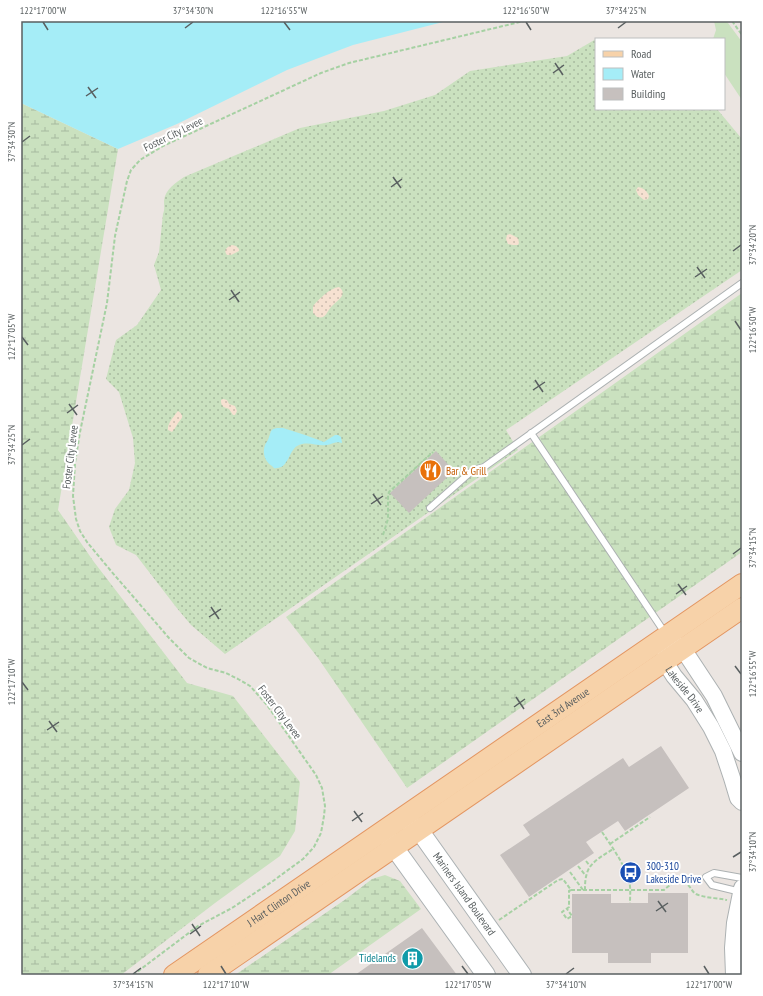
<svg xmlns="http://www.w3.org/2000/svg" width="763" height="996" viewBox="0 0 763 996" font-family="'PT Sans Narrow',sans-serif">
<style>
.grass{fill:url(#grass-dots)}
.wetland{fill:url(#wetland-marsh)}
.sand{fill:url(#sand-dots)}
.park{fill:#cae1bf}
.water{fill:#a5edf7}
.building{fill:#c6c0be}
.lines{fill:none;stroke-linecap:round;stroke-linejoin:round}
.service-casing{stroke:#acb1b2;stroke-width:8}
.tertiary-casing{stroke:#acb1b2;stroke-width:18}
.secondary-casing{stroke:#abb1b3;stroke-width:20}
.primary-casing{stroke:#e39561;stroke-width:22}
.path{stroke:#a6d1a3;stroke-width:2;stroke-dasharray:4 2;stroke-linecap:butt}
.service{stroke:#fff;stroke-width:6}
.tertiary{stroke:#fff;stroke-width:16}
.secondary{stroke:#fff;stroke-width:18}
.primary{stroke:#f7d2a9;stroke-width:20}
.ticks{fill:none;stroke:#595f60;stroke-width:1.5}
.labels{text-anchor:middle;stroke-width:4;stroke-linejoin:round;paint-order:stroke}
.street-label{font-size:11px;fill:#595f60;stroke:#fff}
.food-label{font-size:11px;fill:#c56008;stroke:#fff;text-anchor:start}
.transit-label{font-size:11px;fill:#164399;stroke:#fff;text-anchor:start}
.culture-label{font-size:11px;fill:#0d838f;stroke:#fff;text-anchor:end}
.neatline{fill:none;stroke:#595f60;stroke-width:1.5}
.ticks-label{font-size:10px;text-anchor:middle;fill:#595f60}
</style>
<defs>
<pattern id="grass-dots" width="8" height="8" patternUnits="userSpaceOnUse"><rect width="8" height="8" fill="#cae1bf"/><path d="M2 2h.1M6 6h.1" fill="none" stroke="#a7ba9f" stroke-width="1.8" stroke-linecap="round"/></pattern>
<pattern id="wetland-marsh" width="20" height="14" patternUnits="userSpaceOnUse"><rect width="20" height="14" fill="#cae1bf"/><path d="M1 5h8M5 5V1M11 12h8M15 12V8" fill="none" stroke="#a7ba9f"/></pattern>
<pattern id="sand-dots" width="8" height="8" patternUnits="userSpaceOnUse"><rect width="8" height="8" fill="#f6e1d1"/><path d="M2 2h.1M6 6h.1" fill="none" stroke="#cabaad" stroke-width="1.8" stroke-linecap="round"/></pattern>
</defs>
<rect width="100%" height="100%" fill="#ebe5e1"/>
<path class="grass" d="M596,39v70h121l25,30v131l-236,160 12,20 -293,204 -34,-29 -15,-18 -40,-52 -20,-10 -7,-18 6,-18 14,-19 6,-27 -2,-25 -14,-46 -13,-13 10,-39 21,-15 24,-35 -7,-25 5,-13 4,-38c2,-5 1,-8 1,-13 1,-12 12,-18 20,-24l116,-49 84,-17 51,-16 35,-24 97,-15z"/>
<path class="wetland" d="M21,103l97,46 -60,361 36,52 93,121 46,13 67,86 -5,49 -15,25 -65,47 -94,72h-100z
M742,293v259l-335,236 -89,-130 -32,-41z
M385,875l15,6 21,28 -93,66h-93l111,-76 26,-20z"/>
<path class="sand" d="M638,187c6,1 9,4 11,9l-1,3 -4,1 -6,-5 -2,-5z
M510,234l8,4 1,5 -1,2h-5l-5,-1 -2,-5 1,-4z
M232,245l4,1 3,3v2l-8,4h-4c-4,-5 0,-8 5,-10z
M339,287c10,8 -3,14 -8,20 -5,6 -5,12 -14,10l-4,-4v-7c6,-7 17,-18 26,-19z
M223,399l4,1 2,4 6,2 2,5 -2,4h-2l-4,-6c-4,-2 -7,-1 -8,-7v-2z
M178,411c7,5 4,7 0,12 -2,3 -3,6 -6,9l-4,-2c-1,-6 6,-14 10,-19z"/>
<path class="park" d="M714,21h11l3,2 14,19v58l-18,-27v-34h-11l3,-9z"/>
<path class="water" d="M21,21h426l-94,24 -66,25 -110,54 -59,25 -97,-46z
M277,428h6l22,7 19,7 11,-7h3l3,2 1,6c-6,-2 -9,1 -15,2 -10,2 -19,-5 -30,1 -8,5 -9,22 -20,22 -3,1 -3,0 -5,-2 -7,-4 -10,-13 -7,-21 1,-2 2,-4 3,-5 1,-3 2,-6 3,-9l2,-2z"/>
<path class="building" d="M436,451l18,20 -45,42 -19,-20z
M661,746l28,42 -64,43 -7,-10 -32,21 8,11 -65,44 -29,-42 30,-20 -7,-10 100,-67 6,9z
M648,893h40v60h-37v10h-43v-10h-36v-59h39v9h37z
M422,928l35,47h-102z"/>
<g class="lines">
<defs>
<path id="service" d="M531,433l134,200
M430,508l43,-38 11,-3 258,-184
M741,892l-29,-7 -6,-8 8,-4 28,5"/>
<g id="tertiary">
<path d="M674,642l9,7 31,47 28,57"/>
<path id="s1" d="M666,650l-1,12 9,14 20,24 17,27 12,24 9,27 6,20 4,4"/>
<path d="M734,975l-1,-27 2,-25 7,-35"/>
</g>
<g id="secondary">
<path id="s2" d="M408,822l11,8 103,145"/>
<path d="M386,836l100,139"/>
</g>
<g id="primary">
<path id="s3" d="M174,975l568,-391"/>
<path d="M208,975l534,-367"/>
</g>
</defs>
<use href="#service" class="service-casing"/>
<use href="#tertiary" class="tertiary-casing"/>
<use href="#secondary" class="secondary-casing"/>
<use href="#primary" class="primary-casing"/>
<path class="path" d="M732,21l10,14
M383,535l5,-16v-24l1,-3 44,-40
M602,832c10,15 22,31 27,49 2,7 1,15 1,22
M610,844l40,-27
M586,861l4,5
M578,866l8,10
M570,872l13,18
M571,890h93c6,-6 15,-11 23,-6 4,3 5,8 9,10 9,4 21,4 31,6
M585,890c0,-5 0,-11 2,-17 3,-11 17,-18 26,-24
M499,920l59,-40 5,-1 8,11 -2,1v16l-7,5 5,7 5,-3 -5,-7
M133,975l65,-49 34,-18 41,-27 30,-22 11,-12 7,-14 3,-17 1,-10 -3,-18 -6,-13 -49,-70 -17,-19 -12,-7 -12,-6 -19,-5 -18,-10 -20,-20 -58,-67 -24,-29 -7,-11 -4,-12 -3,-23 2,-33 5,-31 27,-129 8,-67 12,-55 4,-11 9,-10 23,-14 158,-73 28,-10 175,-42"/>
<use href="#service" class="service"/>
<use href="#tertiary" class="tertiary"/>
<use href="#secondary" class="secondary"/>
<use href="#primary" class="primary"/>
</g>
<path class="ticks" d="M43,22l5,8M284,22l6,8M526,22l5,8M185,28l8,-6M618,28l8,-6M555,63l8,12M553,73l11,-8M88,87l8,11M86,96l12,-8M22,142l8,-6M393,177l8,11M391,187l11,-8M733,251l8,-6M697,267l8,11M695,277l12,-8M231,290l8,12M229,300l11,-8M735,321l6,9M22,337l6,8M535,380l8,12M533,390l12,-8M69,404l8,11M67,413l11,-8M22,445l8,-6M373,494l8,11M371,504l12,-8M733,554l8,-6M678,584l8,11M676,594l11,-8M211,607l8,12M209,617l12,-8M735,666l6,8M22,682l6,8M516,697l8,12M514,707l11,-8M49,721l8,11M47,730l12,-8M354,811l8,11M352,821l11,-8M733,857l8,-5M658,901l8,11M656,911l12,-8M192,924l8,12M190,934l11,-8M221,966l5,8M462,966l6,8M704,966l5,8M133,974l8,-6M566,974l8,-6"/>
<defs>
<symbol id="restaurant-disc" viewBox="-11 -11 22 22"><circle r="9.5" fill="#e8710a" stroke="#fff"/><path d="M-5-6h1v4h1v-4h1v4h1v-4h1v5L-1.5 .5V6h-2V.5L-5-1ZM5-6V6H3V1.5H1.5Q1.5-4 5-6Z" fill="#fff"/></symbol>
<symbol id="bus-disc" viewBox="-11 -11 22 22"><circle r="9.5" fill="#1a4fb4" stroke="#fff"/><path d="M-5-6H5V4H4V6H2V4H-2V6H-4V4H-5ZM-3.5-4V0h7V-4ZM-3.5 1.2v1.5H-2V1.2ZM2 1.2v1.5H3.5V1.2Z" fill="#fff"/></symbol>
<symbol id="building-disc" viewBox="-11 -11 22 22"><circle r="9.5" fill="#0f9aa8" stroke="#fff"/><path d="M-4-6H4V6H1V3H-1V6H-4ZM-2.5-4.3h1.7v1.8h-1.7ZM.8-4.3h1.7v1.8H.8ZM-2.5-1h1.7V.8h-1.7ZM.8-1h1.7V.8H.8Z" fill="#fff"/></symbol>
</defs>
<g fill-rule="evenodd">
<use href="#restaurant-disc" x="418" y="458" width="25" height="25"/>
<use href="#bus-disc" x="618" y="860" width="25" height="25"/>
<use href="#building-disc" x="400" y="946" width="25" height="25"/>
</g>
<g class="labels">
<g class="street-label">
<text transform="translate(173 134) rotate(-26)" y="4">Foster City Levee</text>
<text transform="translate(70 457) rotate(-83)" y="4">Foster City Levee</text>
<text dy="4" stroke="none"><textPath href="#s1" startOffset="46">Lakeside Drive</textPath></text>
<text dy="4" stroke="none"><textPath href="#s3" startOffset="472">East 3rd Avenue</textPath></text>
<text transform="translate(280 712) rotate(53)" y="4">Foster City Levee</text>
<text dy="4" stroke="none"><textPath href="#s2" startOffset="92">Mariners Island Boulevard</textPath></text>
<text dy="4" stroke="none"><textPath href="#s3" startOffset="127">J Hart Clinton Drive</textPath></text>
</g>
<g class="food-label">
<text x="446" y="475">Bar &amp; Grill</text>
</g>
<g class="transit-label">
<text x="646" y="870">300-310<tspan x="646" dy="13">Lakeside Drive</tspan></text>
</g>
<g class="culture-label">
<text x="396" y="962">Tidelands</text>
</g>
</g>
<rect width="763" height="996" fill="none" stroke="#ffffff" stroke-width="44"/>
<rect x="595" y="38" width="130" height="72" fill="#ffffff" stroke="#bdbfbf"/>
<rect x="603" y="51" width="20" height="6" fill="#f7d2a9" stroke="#bdbfbf"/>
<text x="631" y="58" font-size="12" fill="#595f60">Road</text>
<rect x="603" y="68" width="20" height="12" fill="#a5edf7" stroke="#bdbfbf"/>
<text x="631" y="78" font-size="12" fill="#595f60">Water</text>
<rect x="603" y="88" width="20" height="12" fill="#c6c0be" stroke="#bdbfbf"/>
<text x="631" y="98" font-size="12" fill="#595f60">Building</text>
<rect x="22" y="22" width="719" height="952" class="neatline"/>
<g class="ticks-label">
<text x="43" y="14">122°17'00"W</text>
<text x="193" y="14">37°34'30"N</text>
<text x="284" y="14">122°16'55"W</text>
<text x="526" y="14">122°16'50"W</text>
<text x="626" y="14">37°34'25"N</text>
<text transform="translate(11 142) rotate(-90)" y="4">37°34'30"N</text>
<text transform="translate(752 245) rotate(-90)" y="4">37°34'20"N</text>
<text transform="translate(752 330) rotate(-90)" y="4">122°16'50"W</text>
<text transform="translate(11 337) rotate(-90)" y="4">122°17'05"W</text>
<text transform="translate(11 445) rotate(-90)" y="4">37°34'25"N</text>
<text transform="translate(752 548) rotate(-90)" y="4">37°34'15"N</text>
<text transform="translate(752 674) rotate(-90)" y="4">122°16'55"W</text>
<text transform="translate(11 682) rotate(-90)" y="4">122°17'10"W</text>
<text transform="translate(752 852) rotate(-90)" y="4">37°34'10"N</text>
<text x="133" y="988">37°34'15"N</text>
<text x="226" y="988">122°17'10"W</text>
<text x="468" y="988">122°17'05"W</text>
<text x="566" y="988">37°34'10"N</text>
<text x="709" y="988">122°17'00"W</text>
</g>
</svg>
